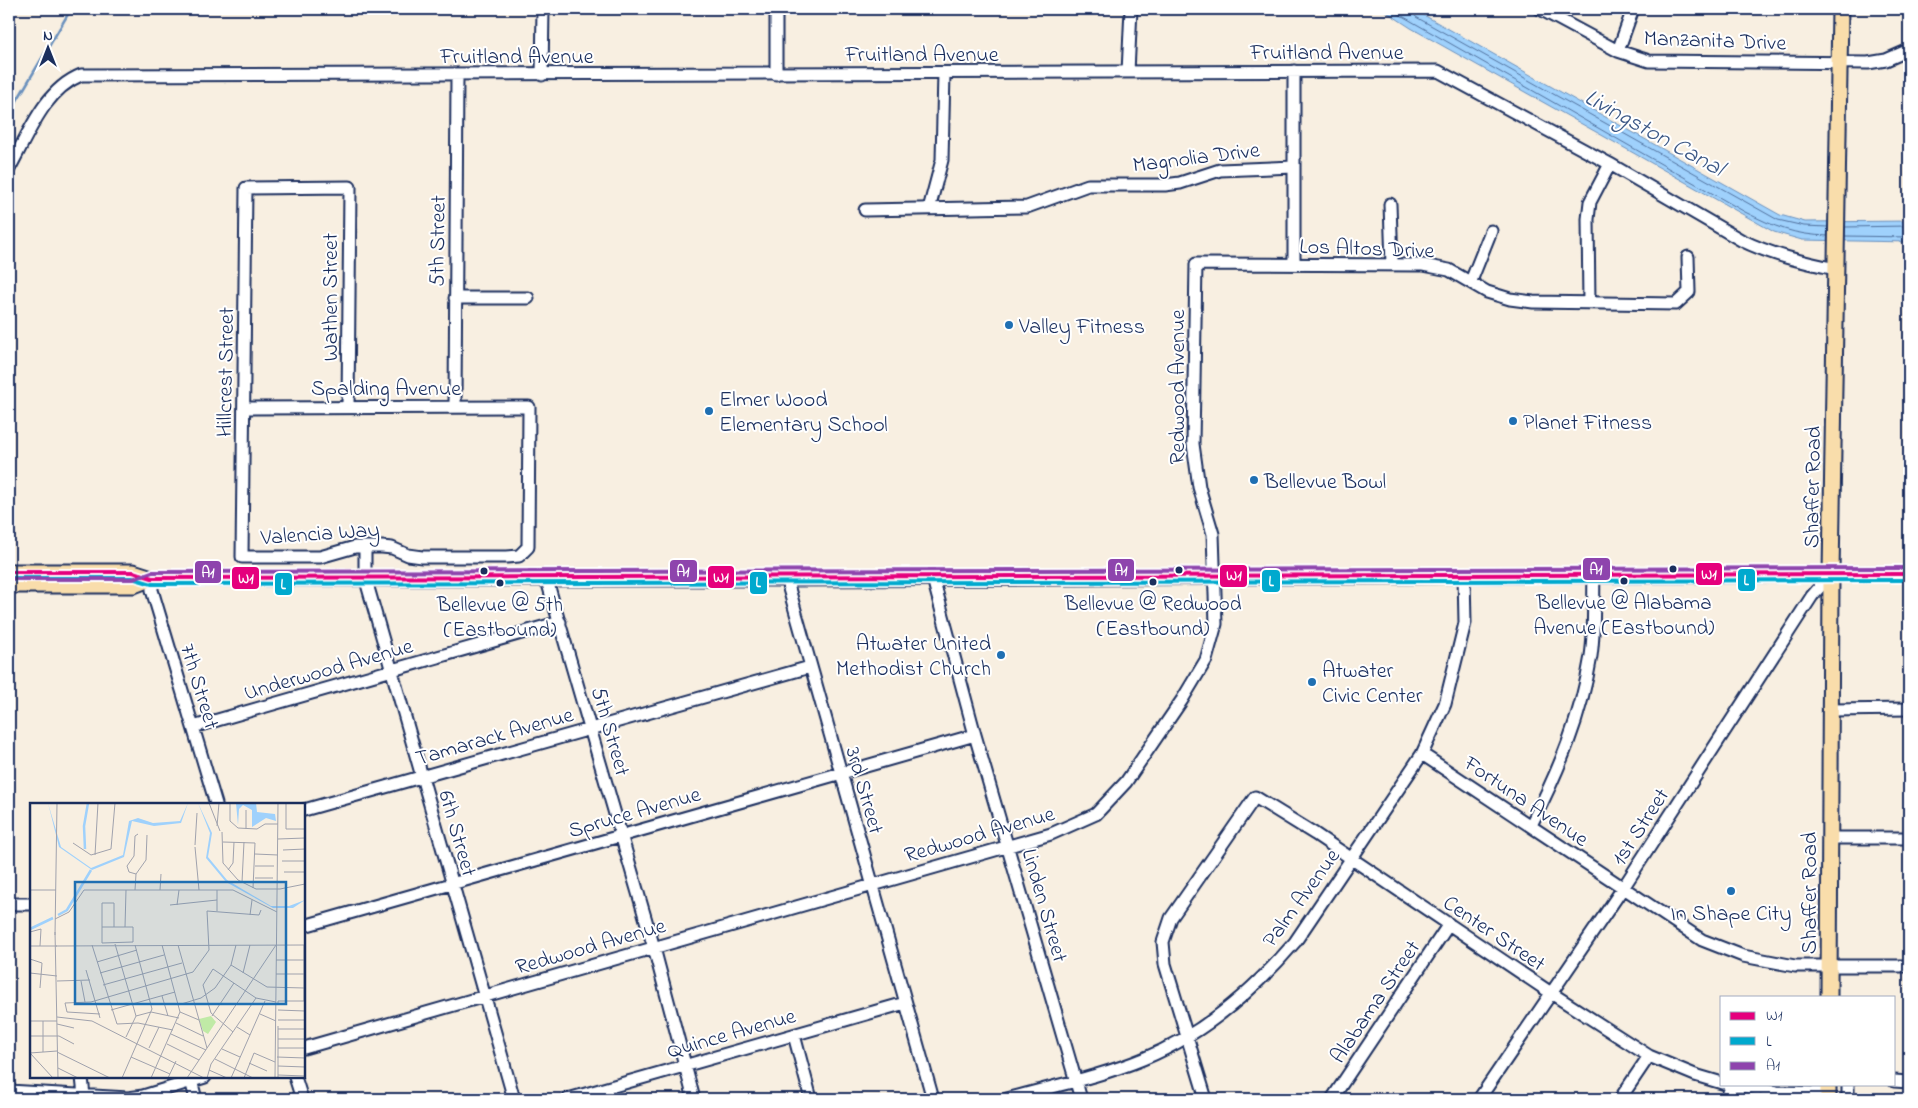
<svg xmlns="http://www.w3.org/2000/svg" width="1918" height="1108" viewBox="0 0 1918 1108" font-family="'Indie Flower',sans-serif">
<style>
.water{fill:#9fd1fc;stroke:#6a90bd}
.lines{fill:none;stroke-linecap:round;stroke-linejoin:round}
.shore{stroke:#50709d;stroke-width:1}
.stream{stroke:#6a90bd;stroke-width:2.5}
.minor-casing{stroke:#1b2f5e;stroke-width:15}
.major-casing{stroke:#1b2f5e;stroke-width:19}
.minor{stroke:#fff;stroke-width:11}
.major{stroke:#f9ddab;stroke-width:15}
.bus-1-casing{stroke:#fff;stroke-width:8}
.bus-2-casing{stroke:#fff;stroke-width:8}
.bus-3-casing{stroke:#fff;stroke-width:8}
.bus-1{stroke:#e5007d;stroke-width:4}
.bus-2{stroke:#00a9ce;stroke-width:4}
.bus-3{stroke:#8e44ad;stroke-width:4}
.poi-dot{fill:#1f6fb2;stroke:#fff;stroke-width:2}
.bus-dot{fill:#1b2f5e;stroke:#fff;stroke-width:2}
.labels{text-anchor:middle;stroke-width:4;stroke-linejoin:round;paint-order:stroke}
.bus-label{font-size:21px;fill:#1b2f5e;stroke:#fff}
.street-label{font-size:22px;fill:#1b2f5e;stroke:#fff}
.poi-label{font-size:22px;fill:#1b2f5e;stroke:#fff;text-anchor:start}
.water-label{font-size:24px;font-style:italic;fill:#3c5886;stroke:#fff}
.inset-river{fill:none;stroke:#9fd1fc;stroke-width:2.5}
.inset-road{fill:none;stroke:#a0a2ad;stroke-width:1}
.view{fill:#1f6fb2;fill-opacity:0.15;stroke:#1f6fb2;stroke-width:2.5}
.inset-edge{fill:none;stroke:#1b2f5e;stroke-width:2.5}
.line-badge{stroke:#fff;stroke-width:2}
.badge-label{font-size:14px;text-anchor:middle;font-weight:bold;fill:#fff}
</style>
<rect width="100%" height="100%" fill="#f8efe1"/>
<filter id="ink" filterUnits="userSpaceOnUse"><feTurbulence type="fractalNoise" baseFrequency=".02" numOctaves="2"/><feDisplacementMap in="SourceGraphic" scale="10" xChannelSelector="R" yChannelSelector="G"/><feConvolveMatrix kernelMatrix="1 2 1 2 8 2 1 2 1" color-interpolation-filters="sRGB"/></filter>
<g filter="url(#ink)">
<path class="water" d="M1382,9h31l367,206 25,7 104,-1v21l-107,-2 -28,-8 -363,-204z"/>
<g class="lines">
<path class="shore" d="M1390,9l355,203c30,15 49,23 83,24
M1411,9l5,8 362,203 26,6 24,1
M1845,227l64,-1
M1845,236l64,1"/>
<path class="stream" d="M9,114l62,-105"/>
<defs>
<path id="minor" d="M1540,9l78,42 31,10 219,2 18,-3 23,-10
M1618,51l15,-42
M1128,72l3,-63
M776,74v-65
M542,75l1,-66
M9,169c19,-34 35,-79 72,-94l1357,-4 172,93 131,76c31,15 61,22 95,29
M1390,204l2,60
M929,209l13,-49 2,-87
M865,210l162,-3 61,-22h77l15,-2 40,-13 74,-3
M1294,264v-193
M1471,281l20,-50
M455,298h73
M1589,302l-1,-83 2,-17 20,-38
M455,407l2,-332
M244,408l285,-1 -1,140 -9,9 -12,1h-85l-14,-2 -16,-7 -10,-1h-27l-35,10h-78l4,-369 104,-1 -2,220
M365,547v30l149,522
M546,577l108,371 40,151
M935,577v9l40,149 106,364
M152,578v12l64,214
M786,578l147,521
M1831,710l78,-1
M193,727l367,-105
M1422,754l280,186 41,16 52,10h114
M304,810l506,-143
M1531,825c28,-55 50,-107 60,-169 4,-27 2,-55 3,-81
M1830,838h79
M9,904h22
M304,926l671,-191
M794,1035l17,64
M304,1048l747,-214 45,-20 30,-32 56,-82 24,-40 10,-36 -3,-90 -14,-47 -6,-43 3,-180 227,1 26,5 38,22 23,7 23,3 143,2 13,-12 -1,-35
M82,1077l2,19
M190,1077l6,22
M295,1077l7,22
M1894,1081l15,1
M1727,1084l50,8 51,1
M9,1091l119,7 15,-2 62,-19
M568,1099l337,-96
M1007,1099c43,-12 95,-23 136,-40 59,-24 111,-69 152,-117l127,-188 23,-50 20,-81 -1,-48
M1206,1099l-41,-135 -2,-22 8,-24 84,-121 60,37 236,159 98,63 46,19 27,8
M1332,1099l117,-175
M1479,1099l144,-211 189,-292 19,-22
M1620,1099l29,-43
M1726,1099l6,-13
M1848,1099v-15"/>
<path id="major" d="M9,572h124l19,6h634l1123,-4
M9,585h125l18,-7
M1829,997l2,-423 9,-565
M1828,1099v-15"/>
</defs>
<use href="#minor" class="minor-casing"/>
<use href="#major" class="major-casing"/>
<use href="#minor" class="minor"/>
<use href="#major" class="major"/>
<defs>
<path id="bus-1" d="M9,572h124l19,6 1757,-4"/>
<path id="bus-2" d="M9,578h123l20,6 1757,-4"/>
<path id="bus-3" d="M9,579h124l19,-7 1757,-4"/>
</defs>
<use href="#bus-1" class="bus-1-casing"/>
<use href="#bus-2" class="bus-2-casing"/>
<use href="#bus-3" class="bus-3-casing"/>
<use href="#bus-1" class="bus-1"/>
<use href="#bus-2" class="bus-2"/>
<use href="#bus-3" class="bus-3"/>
</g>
</g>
<g class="poi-dot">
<circle cx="1009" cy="325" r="5"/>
<circle cx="709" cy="411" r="5"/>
<circle cx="1513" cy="421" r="5"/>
<circle cx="1254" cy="480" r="5"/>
<circle cx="1001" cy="655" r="5"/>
<circle cx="1312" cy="682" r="5"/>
<circle cx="1731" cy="891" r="5"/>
</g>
<g class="bus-dot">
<circle cx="1673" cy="569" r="4.5"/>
<circle cx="1179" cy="570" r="4.5"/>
<circle cx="484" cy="571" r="4.5"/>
<circle cx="1624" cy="581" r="4.5"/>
<circle cx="1153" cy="582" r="4.5"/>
<circle cx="500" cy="583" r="4.5"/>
</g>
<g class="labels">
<g class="bus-label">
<text x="1624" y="609">Bellevue @ Alabama<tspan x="1624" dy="25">Avenue (Eastbound)</tspan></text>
<text x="1153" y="610">Bellevue @ Redwood<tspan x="1153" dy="25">(Eastbound)</tspan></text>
<text x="500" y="611">Bellevue @ 5th<tspan x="500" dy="25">(Eastbound)</tspan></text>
</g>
<g class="street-label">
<text transform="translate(1715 39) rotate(2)" y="8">Manzanita Drive</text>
<text x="1327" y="59">Fruitland Avenue</text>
<text x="922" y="61">Fruitland Avenue</text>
<text x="517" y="63">Fruitland Avenue</text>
<text transform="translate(1196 156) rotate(-7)" y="8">Magnolia Drive</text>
<text transform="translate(436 241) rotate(-89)" y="8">5th Street</text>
<text transform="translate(1367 247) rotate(2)" y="8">Los Altos Drive</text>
<text transform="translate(329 297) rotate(-90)" y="8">Wathen Street</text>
<text transform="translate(224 372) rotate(-89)" y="8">Hillcrest Street</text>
<text x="386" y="395">Spalding Avenue</text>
<text transform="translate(1176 387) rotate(-90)" y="8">Redwood Avenue</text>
<text transform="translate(1811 487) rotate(-89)" y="8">Shaffer Road</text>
<text transform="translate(320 532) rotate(-4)" y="8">Valencia Way</text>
<text transform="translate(328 668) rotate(-16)" y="8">Underwood Avenue</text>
<text transform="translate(201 686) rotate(73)" y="8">7th Street</text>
<text transform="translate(612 731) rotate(74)" y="8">5th Street</text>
<text transform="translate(494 735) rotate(-16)" y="8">Tamarack Avenue</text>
<text transform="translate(866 790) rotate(74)" y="8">3rd Street</text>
<text transform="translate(1527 800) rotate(34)" y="8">Fortuna Avenue</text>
<text transform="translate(634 811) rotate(-16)" y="8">Spruce Avenue</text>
<text transform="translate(1639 826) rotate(-57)" y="8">1st Street</text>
<text transform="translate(459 833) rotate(74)" y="8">6th Street</text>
<text transform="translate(979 833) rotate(-16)" y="8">Redwood Avenue</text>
<text transform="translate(1808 893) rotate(-90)" y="8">Shaffer Road</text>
<text transform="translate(1300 897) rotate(-54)" y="8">Palm Avenue</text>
<text transform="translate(1046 905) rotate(74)" y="8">Linden Street</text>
<text transform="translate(1495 932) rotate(34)" y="8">Center Street</text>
<text transform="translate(590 945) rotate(-16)" y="8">Redwood Avenue</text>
<text transform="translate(1374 1001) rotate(-56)" y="8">Alabama Street</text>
<text transform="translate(731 1032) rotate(-16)" y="8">Quince Avenue</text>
</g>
<g class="poi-label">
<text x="1019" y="333">Valley Fitness</text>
<text x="719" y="406">Elmer Wood<tspan x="719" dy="25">Elementary School</tspan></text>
<text x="1523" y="429">Planet Fitness</text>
<text x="1264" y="488">Bellevue Bowl</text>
<text x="991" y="650" text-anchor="end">Atwater United<tspan x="991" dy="25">Methodist Church</tspan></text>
<text x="1322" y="677">Atwater<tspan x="1322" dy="25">Civic Center</tspan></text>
<text x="1731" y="920" text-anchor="middle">In Shape City</text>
</g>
<g class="water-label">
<text transform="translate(1655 132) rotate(29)" y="8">Livingston Canal</text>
</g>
</g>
<g transform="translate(30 803)">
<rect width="275" height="275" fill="#f8efe1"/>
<path d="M181,213l5,6 -8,12 -5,-3 -4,-12z" fill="#c0eaa6"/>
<path d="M18,0l13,44 30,21 32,-13 6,-34 9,-3 15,5 27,-2 8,-18 -7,20 -27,3 -22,-5 -8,36 -32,13 -33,-23zM168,0l14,30 -4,24 19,23 44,26h18l16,-6 -12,8h-20l-47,-26 -20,-24 4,-25zM206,0h20l1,9 18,2 1,7 -10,-3 -14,9v-17l-9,-5 -4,4 -1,16z" fill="#9fd1fc"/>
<path class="inset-river" d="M55,46l-1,-23 4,-23M28,112l9,-5 24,-40M0,126l23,-11"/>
<path class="inset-road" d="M179,0l11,28M200,0v18l8,7 19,1 8,-5h13M256,0v26h19M216,7v19M187,23l2,-23M192,29l1,31 15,17 18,9h24l25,-5M248,36l27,-1M193,39l32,1 -2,45M43,40l18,12 20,-6 4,-46M165,42l2,-32M165,44l4,43M253,47l22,-1M225,51l23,1M65,52l3,-52M252,58h23M225,63h19M198,67l5,-7 1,-21M254,69h21M106,71l-7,-2 -2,-6 7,-10 1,-20 3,-2M225,75h18M212,79l2,-40M0,87h26M105,87l1,-16 10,-14 1,-25M130,87l1,-16M140,102l47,-5M147,102l2,-15M187,108v-21M220,112l2,-15M25,116l14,-7 15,-22h149l44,22M72,124h31v15l-31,1v-40h12v24M95,124l1,-37M0,129l11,-3 -1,17M25,129l3,146M25,132l2,-132M85,141l21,72 -10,21M62,142l25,79M148,142l29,103M0,143h27M26,143l249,-1M0,156l12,4 -2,25M246,157h28M67,159l40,-12M201,162l36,22 37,1M56,167l14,48M0,170l27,3M70,170l64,-18M213,170l7,-28M246,171h28M27,178l33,-1M51,178l4,21M73,182l79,-22M132,193l6,20M274,198v-56M248,201v-3h27M148,202l23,-7 14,-10 16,-23 5,-20M81,207l64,-18M248,207l27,1M150,209l19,8M70,211l-33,-2 -2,-9 26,-1 102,-30 16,-22 -2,-39 52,4 2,-5M230,211l16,7M106,213l15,-4 28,6M182,213l22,-33M27,214l35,4 112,57M248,217h27M0,218h27M13,218v31M146,220l27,13M27,221l17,4M87,221l21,-1 35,7M207,224l13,8M248,226h27M203,229l-22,-19 -8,-28 10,-16 43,29 20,4M141,231l35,16M0,233h29l15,8M248,236h27M137,241l32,16M119,245l10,-21M248,245h27M192,246l18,8M27,249l53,26M0,250l23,25M0,250l27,-2M101,254l39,17M247,254l28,1M185,256l38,19M219,260l18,8M248,263l27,1M28,265l20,10M179,267l18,8M248,272l27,1M92,275l30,-69 -17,-64M121,275l29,-66 -18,-67M138,275l8,-17M157,275l89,-133M177,275l4,-14 45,-66M201,275l34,-77M214,275l10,-25 21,9M245,275l3,-275M248,275v-52"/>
<path class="view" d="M45,79h211v122h-211z"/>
<rect width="275" height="275" class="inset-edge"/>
</g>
<g class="line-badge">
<rect x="1582" y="557" width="29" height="24" rx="5" fill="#8e44ad"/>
<rect x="1107" y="558" width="28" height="24" rx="5" fill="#8e44ad"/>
<rect x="669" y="559" width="29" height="24" rx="5" fill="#8e44ad"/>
<rect x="194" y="560" width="28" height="24" rx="5" fill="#8e44ad"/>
<rect x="1695" y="562" width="28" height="24" rx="5" fill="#e5007d"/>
<rect x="1219" y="564" width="29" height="24" rx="5" fill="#e5007d"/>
<rect x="707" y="565" width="28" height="24" rx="5" fill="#e5007d"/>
<rect x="231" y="566" width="29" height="24" rx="5" fill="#e5007d"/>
<rect x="1737" y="568" width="19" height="24" rx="5" fill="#00a9ce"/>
<rect x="1261" y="569" width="20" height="24" rx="5" fill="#00a9ce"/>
<rect x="749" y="571" width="19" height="24" rx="5" fill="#00a9ce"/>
<rect x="274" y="572" width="19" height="24" rx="5" fill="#00a9ce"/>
</g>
<g class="badge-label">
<text x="1596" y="574">A1</text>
<text x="1121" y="575">A1</text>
<text x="683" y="576">A1</text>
<text x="208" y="577">A1</text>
<text x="1709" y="579">W1</text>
<text x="1234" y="580">W1</text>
<text x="721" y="582">W1</text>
<text x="246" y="583">W1</text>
<text x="1746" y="585">L</text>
<text x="1271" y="586">L</text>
<text x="758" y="587">L</text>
<text x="283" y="589">L</text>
</g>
<rect width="1918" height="1108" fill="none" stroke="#fff" stroke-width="30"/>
<rect x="15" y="15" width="1888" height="1078" fill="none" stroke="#1b2f5e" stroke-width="2" filter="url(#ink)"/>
<rect x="1720" y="996" width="175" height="90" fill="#ffffff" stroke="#a4acbf"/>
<rect x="1730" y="1012" width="25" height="8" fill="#e5007d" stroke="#a4acbf"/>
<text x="1766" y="1020" font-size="15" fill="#1b2f5e">W1</text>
<rect x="1730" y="1037" width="25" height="8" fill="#00a9ce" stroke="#a4acbf"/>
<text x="1766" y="1046" font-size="15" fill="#1b2f5e">L</text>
<rect x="1730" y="1062" width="25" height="8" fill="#8e44ad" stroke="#a4acbf"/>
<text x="1766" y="1070" font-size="15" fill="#1b2f5e">A1</text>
<g transform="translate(48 48)" stroke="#ffffff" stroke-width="4" paint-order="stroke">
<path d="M0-4L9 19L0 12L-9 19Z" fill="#1b2f5e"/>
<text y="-8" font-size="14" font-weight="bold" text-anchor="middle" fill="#1b2f5e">N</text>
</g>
</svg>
